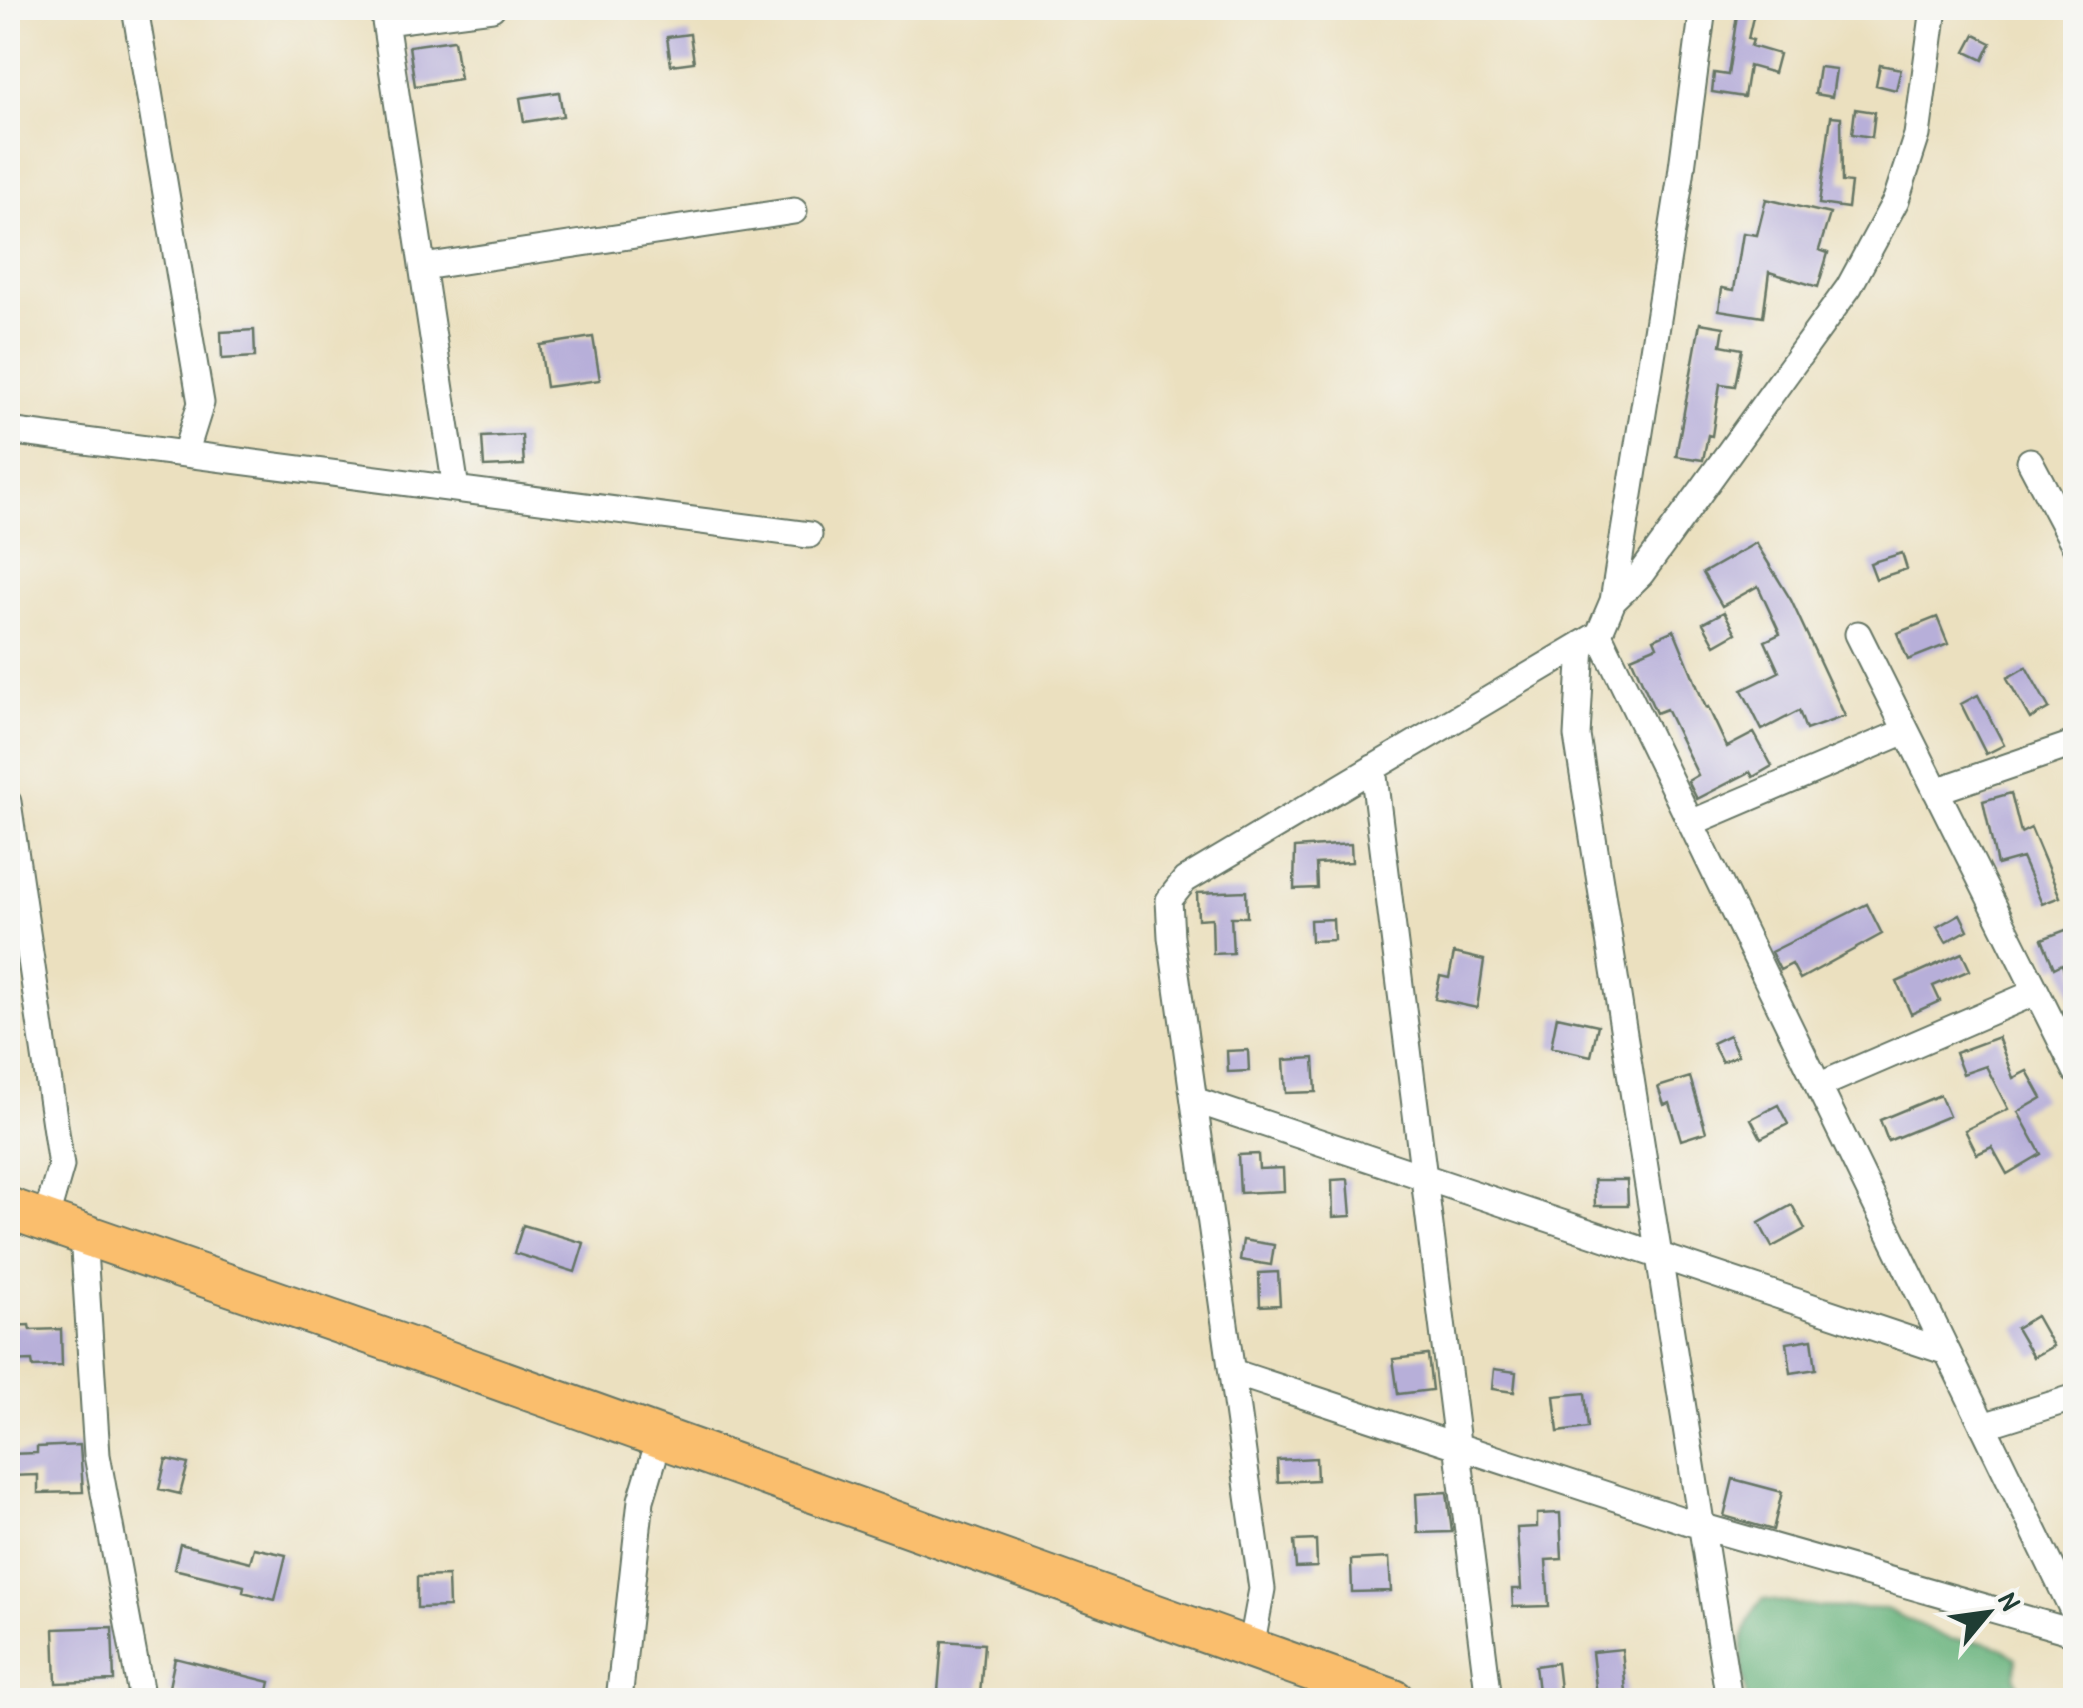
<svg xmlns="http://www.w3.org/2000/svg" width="2083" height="1708" viewBox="0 0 2083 1708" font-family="'Patrick Hand',sans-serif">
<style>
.forest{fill:#64b078;stroke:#427656;stroke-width:2.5}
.building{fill:#b7afd9}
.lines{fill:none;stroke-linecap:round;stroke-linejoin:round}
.street-casing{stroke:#667665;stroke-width:29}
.primary-casing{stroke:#667665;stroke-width:44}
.street{stroke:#fff;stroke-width:25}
.primary{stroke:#fabe6d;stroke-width:40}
</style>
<rect width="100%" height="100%" fill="#f6f6f2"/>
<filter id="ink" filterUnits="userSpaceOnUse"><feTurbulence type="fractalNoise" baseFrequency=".01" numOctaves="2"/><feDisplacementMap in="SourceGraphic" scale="20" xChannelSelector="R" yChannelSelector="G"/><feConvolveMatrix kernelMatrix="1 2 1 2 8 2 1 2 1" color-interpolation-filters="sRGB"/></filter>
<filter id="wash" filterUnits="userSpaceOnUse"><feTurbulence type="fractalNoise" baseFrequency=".0048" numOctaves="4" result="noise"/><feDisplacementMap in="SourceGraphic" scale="40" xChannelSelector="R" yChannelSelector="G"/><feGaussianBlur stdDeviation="2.25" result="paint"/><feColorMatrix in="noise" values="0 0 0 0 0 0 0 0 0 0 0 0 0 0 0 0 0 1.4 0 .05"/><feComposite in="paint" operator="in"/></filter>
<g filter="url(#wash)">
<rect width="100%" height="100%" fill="#ebe0bf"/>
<path class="forest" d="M1763,1599l53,8 70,2 63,30 37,3 16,6 14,10 -1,18 6,16 38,8h-312c-7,-36 -11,-72 16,-101z"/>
<g id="blocks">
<path class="building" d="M1738,8h17l-7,31 5,1 -2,6 28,8 -5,19 -25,-7 -5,31 -32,-5 2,-19 14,2z
M690,34l4,28 -23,3 -4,-28z
M1975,35l16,8 -8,17 -17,-8z
M454,40l6,39 -45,7 -6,-40z
M1880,65l21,4 -5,21 -20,-5z
M1819,67l17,2 -4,28 -17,-3z
M559,92l4,24 -39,6 -4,-24z
M1855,109l20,3 -3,25 -20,-3z
M1831,116l10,1 1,65 9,1 -3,25 -29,-4z
M1766,199l64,15 -11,36 9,3 -10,34 -49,-15 -6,45 -44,-7 3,-22 12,2 9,-57 14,2z
M1700,323l24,4 -3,18 21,4 -7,37 -15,-2 -8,52 -4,-1 -5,25 -27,-4z
M254,330l1,27 -33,2 -1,-27z
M593,337l7,43 -54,7 -6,-42z
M522,435l2,30 -40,2 -2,-30z
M1756,543l35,57 54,116 -39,14 -7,-19 -37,19 -20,-40 37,-18 -14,-31 15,-7 -22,-48 -36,20 -19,-33z
M1902,553l5,16 -31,10 -6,-16z
M1724,612l12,21 -21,12 -12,-22z
M1937,617l11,27 -40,16 -11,-27z
M1674,630l32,78 2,-1 19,40 27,-14 18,33 -19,11 -3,-5 -53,27 -9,-18 10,-6 -32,-66 -10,4 -25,-56 26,-11 -3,-7z
M2026,667l23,41 -19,11 -23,-41z
M1978,695l26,50 -18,9 -25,-50z
M2011,793l10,40 10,-5 29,69 -18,7 -20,-46 -25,7 -14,-64z
M1351,844l1,18 -36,2 1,24 -23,1 1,-41z
M1246,891l1,26h-16l2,36 -20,1 -1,-36 -14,1 -1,-26z
M1867,904l15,30 -82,45 -8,-15 -12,6 -9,-18z
M1960,914l8,16 -22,12 -9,-15z
M1333,919l1,21 -23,1 -1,-21z
M2076,926v69l-4,1 -10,-32 -8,4 -12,-29z
M1454,953l30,7 -7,48 -42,-9 5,-23 9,2z
M1962,953l8,17 -37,16 7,15 -29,13 -14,-32z
M1557,1016l41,9 -7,31 -40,-9z
M1729,1035l9,20 -16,7 -10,-19z
M1998,1037l15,41 14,-7 15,27 -24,14 23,42 -34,20 -15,-27 -15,7 -12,-24 43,-21 -22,-43 -23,8 -8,-21z
M1248,1050l1,21 -21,1 -1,-21z
M1314,1058l2,34 -30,1 -2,-33z
M1690,1077l16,55 -25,8 -11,-37 -6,2 -6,-18z
M1940,1095l9,21 -61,25 -8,-21z
M1778,1105l10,19 -27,14 -10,-19z
M1258,1154l1,15 24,-1 1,23 -44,2 -2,-38z
M1348,1179l3,37 -18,1 -1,-37z
M1594,1180h33l1,26h-33z
M1792,1205l13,24 -33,18 -13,-24z
M523,1225l61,18 -9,29 -61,-19z
M1243,1240l31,5 -3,20 -31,-5z
M1278,1272l2,33 -20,1 -1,-33z
M2036,1316l17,30 -20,11 -17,-29z
M29,1325l1,5 31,-1 1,37 -29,1 -1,-6 -24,1v-36z
M1812,1339l4,30 -25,4 -4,-30z
M1428,1355l4,35 -34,4 -5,-35z
M1494,1369l22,3 -2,20 -22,-3z
M1585,1393l3,35 -30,4 -4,-36z
M80,1445l3,47 -45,1v-18l-30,1v-22l29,-1v-6z
M1316,1458l1,22 -39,2 -1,-22z
M166,1459l22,5 -8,30 -21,-5z
M1733,1479l49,13 -9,38 -49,-14z
M1447,1492l5,40 -34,1 -2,-39z
M1560,1513l2,46 -16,1 3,46 -36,1 -1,-18h9l-4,-61 20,-1v-13z
M1316,1540l1,27 -21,1 -2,-27z
M180,1544l70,18 4,-14 32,7 -11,45 -32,-8 1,-6 -70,-17z
M1389,1558l2,33 -39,1 -1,-32z
M448,1576l1,31 -32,1v-31z
M112,1627l2,54 -58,2 -2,-54z
M942,1641l42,3 -4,51 -42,-3z
M1622,1649l4,44 -29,3 -5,-44z
M175,1658l95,24 -4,18h-62l-36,-8z
M1557,1663l4,35 -22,2 -4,-34z"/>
</g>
</g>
<g filter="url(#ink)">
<use href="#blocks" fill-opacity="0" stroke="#667665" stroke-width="2.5"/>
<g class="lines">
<defs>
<path id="street" d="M135,8l66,395 -16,51
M383,8l73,481
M385,22l107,-14
M423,267l371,-56
M8,431l801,104
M2030,461l46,87
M1613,601l28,-27 208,-287 47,-87 21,-65 17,-127
M1599,634l477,983
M1858,634l218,437
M1582,644l-5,92 152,964
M1373,768l116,932
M1936,791l140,-48
M8,802l53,364 -16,55
M1691,823l215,-92
M1818,1086l218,-94
M1194,1100l753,252
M83,1234l14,221 45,245
M1232,1372l472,155 372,106
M1983,1426l93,-29
M1251,1649l11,-60 -91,-652 -2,-37 16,-20 414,-246 14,-33 68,-426 22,-167
M619,1700l22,-200 19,-63"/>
<path id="primary" d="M8,1208l397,138 989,354"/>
</defs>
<use href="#street" class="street-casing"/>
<use href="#primary" class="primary-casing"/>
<use href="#street" class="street"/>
<use href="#primary" class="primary"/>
</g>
</g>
<rect width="2083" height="1708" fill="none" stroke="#f6f6f2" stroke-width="40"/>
<g transform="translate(1988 1613) rotate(61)" stroke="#f6f6f2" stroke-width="8" paint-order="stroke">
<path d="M0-8L18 38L0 25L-18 38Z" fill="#1f3d34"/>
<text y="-15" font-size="28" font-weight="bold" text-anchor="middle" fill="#1f3d34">N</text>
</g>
</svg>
